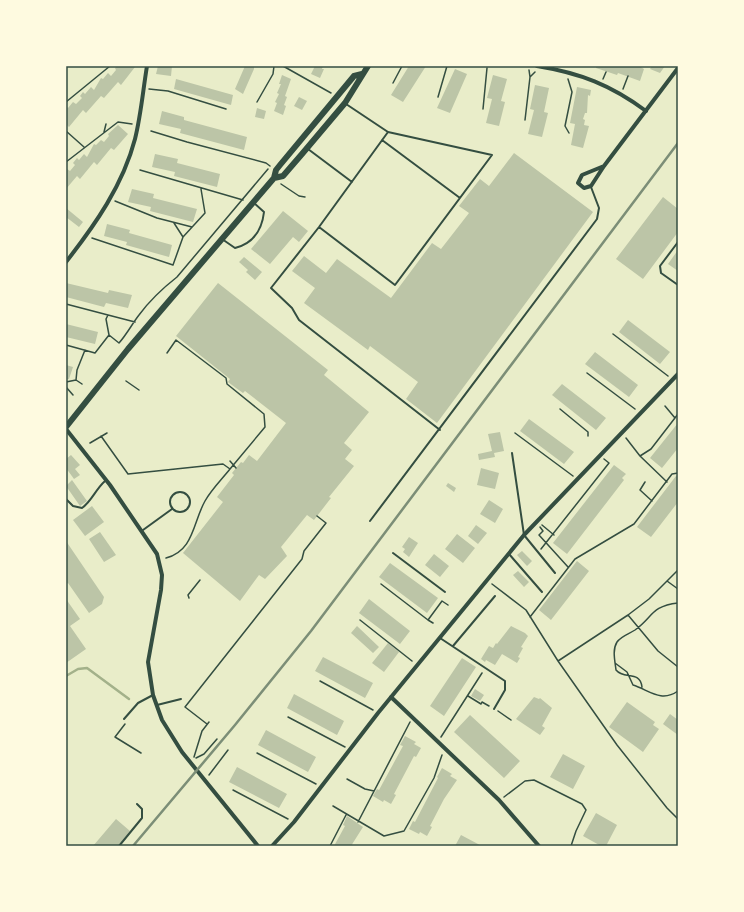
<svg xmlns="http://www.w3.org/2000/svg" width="744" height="912" viewBox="0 0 744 912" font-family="'Alegreya Sans',sans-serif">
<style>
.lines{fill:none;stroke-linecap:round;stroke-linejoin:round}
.stream{stroke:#a3b18a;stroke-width:2.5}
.building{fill:#bcc5a7}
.path{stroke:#344e41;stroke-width:1.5}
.service{stroke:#344e41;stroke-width:2}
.minor{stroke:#344e41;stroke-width:4}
.primary{stroke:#344e41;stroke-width:6}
.rail{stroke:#7c8e77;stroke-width:2.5}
.neatline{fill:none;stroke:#344e41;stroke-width:1.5}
</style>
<rect width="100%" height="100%" fill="#e9edc9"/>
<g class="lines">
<path class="stream" d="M66,676l12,-7 9,-1 42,31"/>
</g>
<path class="building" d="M117,66l18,1 -14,18 -3,-3 -14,16 -3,-2 -15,17 -3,-3 -14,17 -3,-3v-18l2,2 5,-6 3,2 6,-6 -2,-2 3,-4 2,2 6,-7 3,3 7,-12 2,1 5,-6 3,3 5,-6 -1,-2z
M158,66h14l-1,10 -15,-2z
M245,66h9v3l-11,25 -8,-5z
M315,66h8l-1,3h2l-4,9 -9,-4z
M409,66h17l-23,36 -12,-7z
M596,66h43l5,3 -4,12 -22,-8 -1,2 -21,-7z
M652,66h13l-5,7 -10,-4z
M455,69l12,5 -17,39 -13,-5z
M282,75l9,4 -6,17 2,1 -3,8 2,1 -3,9 -9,-4 3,-8 -2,-1 4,-8 -2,-1 4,-9h-2z
M493,75l14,4 -6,22 4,1 -6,24 -13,-3 6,-24 -5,-1z
M176,79l57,16 -2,10 -57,-16z
M535,85l14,3 -5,24 4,1 -6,24 -14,-3 6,-24 -4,-1z
M577,87l14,3 -1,6 -2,-1 -1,18h-2l-2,6 2,1 -1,5 5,1 -6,22 -12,-3 4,-21 -5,-1z
M299,97l8,4 -5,9 -8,-4z
M257,108l9,3 -2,8 -9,-2z
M162,111l22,6v3l63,17 -3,13 -64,-17 1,-4 -22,-5z
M118,125l10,9 -14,16 -3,-2 -14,17 -3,-3 -14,17 -3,-3 -11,13v-19l1,-1 3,2 5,-6 -2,-2 4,-5 2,2 5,-6 3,3 7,-13 2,1 5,-5 3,2 5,-6 -1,-2z
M514,153l79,59 -156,211 -31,-24 12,-17 -48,-36 -2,4 -64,-47 11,-15 -23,-17 12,-15 22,17 11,-14 54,39 41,-55 9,6 28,-36 -10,-7 21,-27 9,7z
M155,154l23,5 -1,4 43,11 -3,13 -43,-11 1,-4 -23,-5z
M132,189l22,5 -1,4 44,11 -4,13 -43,-11 1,-4 -23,-5z
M663,197l15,12v23l-35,47 -27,-20z
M66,208l17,14 -4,5 -13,-10z
M283,211l25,20 -9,11 -6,-5 -23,27 -19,-15z
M107,224l23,6 -1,3 43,12 -3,12 -43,-12 1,-3 -23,-6z
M678,250v21l-10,-7z
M244,257l18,15 -7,8 -9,-8 2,-2 -9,-8z
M66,283l42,10 1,-3 23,5 -4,13 -22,-5 -2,4 -38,-10z
M218,283l110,87 -4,5 45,37 -25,31 8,7 -7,9 9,7 -25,31 2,1 -17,22 -7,-5 -26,32 6,9 -22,23 -6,-4 -19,26 -57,-48 40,-51 -6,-5 17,-22 -2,-2 9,-11 2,1 6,-8 8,6 29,-38 -41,-32 -2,2 -7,-5 -8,-6 2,-3 -54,-43z
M628,320l42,32 -10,12 -41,-32z
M66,324l32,8 -3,12 -29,-7z
M595,352l43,33 -9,12 -44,-33z
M66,365l7,2 -4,12h-3z
M562,384l44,34 -10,12 -44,-35z
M529,419l45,33 -10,12 -44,-33z
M678,423v25l-16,20 -12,-10z
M500,432l4,19 -10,2 1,4 -16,3 -1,-6 14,-3 -4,-17z
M71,455l9,10 -5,4 5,6 -6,4 -8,-11v-9z
M614,465l12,9 -4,4 2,2 -57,74 -14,-11z
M481,468l18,5 -4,16 -18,-4z
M676,476l2,1v25l-27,35 -14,-10z
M72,480l15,21 -7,5 -14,-20z
M448,483l8,5 -2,4 -8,-6z
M489,500l14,9 -8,14 -15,-9z
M92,506l12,16 -19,14 -12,-16z
M476,525l11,8 -9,11 -10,-8z
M100,532l16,23 -12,7 -15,-23z
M457,534l18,14 -12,15 -18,-14z
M409,537l9,6 -9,14 -6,-5 2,-3 -3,-2z
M66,541l38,56 -2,7 -13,9 -21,-30 -2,1z
M522,551l10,10 -5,5 -10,-11z
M434,554l15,12 -9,11 -15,-12z
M577,561l12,10 -38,49 -12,-10z
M390,563l48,35 -11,15 -48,-36z
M518,571l11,11 -5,5 -11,-12z
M66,599l14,20 -10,7 16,23 -20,14z
M369,599l41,32 -10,13 -41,-31z
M357,626l22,21 -6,6 -22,-20z
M511,626l14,7 3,3 -7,11 2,1 -5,9 2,1 -3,5 -15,-9 -7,11 -9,-5 -1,2 -4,-3 8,-13 4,2 3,-5 1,1z
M388,643l11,9 -15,20 -12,-9z
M323,657l50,26 -8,15 -50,-27z
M462,658l14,9 -32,49 -14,-10z
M475,689l9,6 -4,6 -9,-5z
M294,694l50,27 -7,14 -50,-27z
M534,697l5,2 1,-1 12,10 -10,18 3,2 -5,7 -24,-16z
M627,702l28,20 -2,3 6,4 -16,23 -34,-25z
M670,714l8,6v15l-15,-11z
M470,715l50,46 -16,17 -50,-46z
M266,730l50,27 -8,15 -50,-27z
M405,736l11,6 -2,2 7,4 -5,9 -2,-1 -20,38 2,1 -5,9 -7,-4 -1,2 -10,-6 4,-7 2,1 24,-44 -3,-1z
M563,754l22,12 -12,23 -23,-12z
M237,767l50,27 -8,14 -50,-26z
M442,768l10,6 -2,2 7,4 -13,19 -14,27 2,1 -5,9 -7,-4 -1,2 -10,-5 4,-8 2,1 23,-44 -1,-1z
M596,813l21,12 -11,21h-5l-18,-10z
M347,816l16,11 -12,19h-17l11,-20 -2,-1z
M116,819l14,12 -12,15h-25z
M461,835l17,9 3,2h-26z"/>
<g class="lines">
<path class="path" d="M283,66l48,27
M530,77l5,-5
M568,79l4,13 -7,34 4,7
M603,79l3,-7
M393,83l9,-17
M149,89l19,2 58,18
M623,89l5,-13
M438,97l9,-31
M66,102l44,-36
M257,102l16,-28 1,-8
M483,109l4,-41
M525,120l5,-43 -1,-7
M66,131l18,16
M151,131l36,11 79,21 4,3
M104,132l2,-8
M66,162l52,-40 14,2
M140,170l103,30
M281,184l18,12 6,1
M115,201l42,17 35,9
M183,237l22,-24 -4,-24
M92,238l81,27 10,-28 -9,-14
M66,304l42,11 -2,4 3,16 10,8c8,-9 13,-19 20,-28 11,-15 24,-27 38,-38l91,-108
M108,315l27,7
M613,334l55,42
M66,345l29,8 14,-18
M587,373l48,36
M76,380l6,4
M126,381l13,9
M66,382l10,-2 1,-10 8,-20
M66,387l7,8
M665,406l10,12
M560,409l28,23v4
M515,433l58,43
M101,436l27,38 95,-10 7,5 35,-42 -1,-13 -37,-30 -1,-6 -50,-38 -9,13
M626,438l14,18 27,26
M90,443l17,-10
M640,456l11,-7 27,-35
M230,461l6,7
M645,482l-5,8 12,11
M542,525l12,10
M540,527l3,4 -4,4 29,32
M541,549l68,-86 -5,-4
M166,558c28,-7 27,-36 39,-57 6,-11 17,-22 25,-32
M667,581l11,8
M381,584l47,36 14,-19 6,4
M492,584l34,26 32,51 59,84 50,63 11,11
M189,598l-1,-3 12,-15
M628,615l30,36 20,16
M530,617l45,-58 59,-35 38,-50 6,-1
M360,620l52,41
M428,620l5,3
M558,661l70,-46 21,-16 29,-29
M615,663l12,9 6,13c16,5 28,18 45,6
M320,681l53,29
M642,687c-2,-17 -18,-7 -26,-17 -1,-9 -4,-20 1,-28 4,-6 12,-8 18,-12 18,-13 16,-24 43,-27
M468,696l13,8 1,-2 7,4
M498,711l13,9
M288,717l57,30
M125,724l-10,13 26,16
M207,724l-22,-17 117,-148 2,-8 22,-28 -9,-7
M441,737l41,-64
M257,753l59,31
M194,757l8,-26 7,-9
M196,758l8,-4 13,-15
M209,775l19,-25
M347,779l18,10 9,2
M233,790l55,29
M504,797l21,-16 9,-1 48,24 4,6 -10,21 -5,15
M333,806l51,30 20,-5 30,-53 8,-23
M358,822l52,-100
M330,846l16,-31"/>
<path class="service" d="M346,104l42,28
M382,140l78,58
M308,149l44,33
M319,227l76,58 97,-130 -104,-23 -69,95 -48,61 21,20 7,12 141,110
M222,239l13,9c19,-5 27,-18 29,-36l-10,-9
M678,242l-18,24 1,7 17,12
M512,453l12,82 31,38
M170 502a10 10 0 1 1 20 0a10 10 0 1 1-20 0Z
M66,499l7,7 9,2c10,-7 13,-18 23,-27
M370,521l227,-302 2,-11 -8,-21
M143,530l29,-21
M393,553l52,39
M509,554l33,38
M440,638l65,43v9l-11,19
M453,646l42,-50
M157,705l24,-6
M124,719l14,-16 15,-8
M119,846l23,-28v-9l-5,-5"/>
<path class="minor" d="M537,66c43,7 74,19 109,45
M604,166l-22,9 -4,8 6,5 7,-2 13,-20 74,-98
M66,262c29,-37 57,-77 69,-123 6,-24 8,-49 12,-73
M66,429l44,56 47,69 5,21 -1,15 -13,72 5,33 9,25 20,32 76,94
M391,697l108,103 40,46
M272,846l22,-24 84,-109 146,-178 154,-161"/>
<path class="primary" d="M274,178l9,-2 19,-22 43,-51 23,-37
M66,427l62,-78 146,-171 2,-8 4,-5 74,-89 8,-2"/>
<path class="rail" d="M133,846l102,-121 76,-94 367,-488"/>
</g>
<rect width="744" height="912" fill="none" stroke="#fefae0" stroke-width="134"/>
<rect x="67" y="67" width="610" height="778" class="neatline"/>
</svg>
